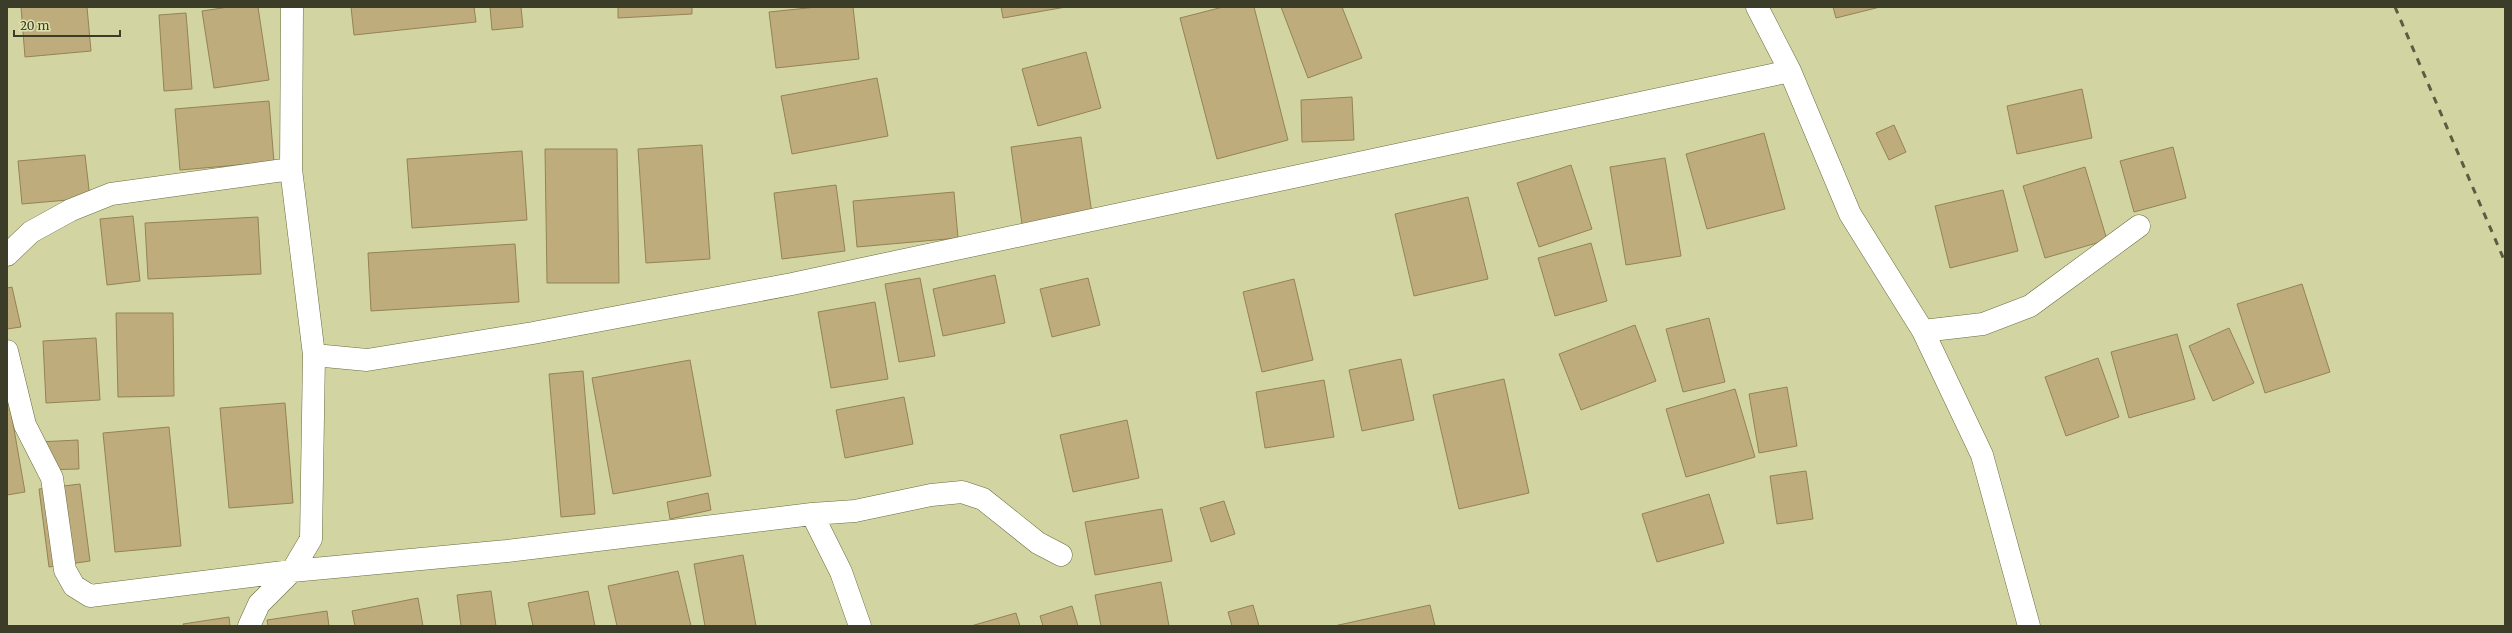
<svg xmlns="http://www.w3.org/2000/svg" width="2512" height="633" viewBox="0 0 2512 633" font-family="Merriweather,serif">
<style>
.building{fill:#beac7c;stroke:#948354}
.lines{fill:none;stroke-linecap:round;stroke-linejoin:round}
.minor-casing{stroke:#6a6c3d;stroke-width:23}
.minor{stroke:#fff;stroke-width:22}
.rail{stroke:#5b5c41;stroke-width:3;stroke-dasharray:7 7;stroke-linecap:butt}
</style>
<rect width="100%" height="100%" fill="#d2d5a2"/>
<path class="building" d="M21,7h66l4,44 -66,6z
M229,7h29l11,73 -55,8 -12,-77z
M351,7h123l2,15 -122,13z
M490,7h31l2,20 -31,3z
M618,7h74v7l-74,4z
M817,7h36l6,52 -83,9 -7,-56z
M1001,7h65l-63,11z
M1223,7h31l34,133 -71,19 -37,-141z
M1281,7h61l20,51 -54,20z
M1833,7h47l-44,11z
M186,13l6,76 -28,2 -5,-76z
M1086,52l15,56 -63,18 -16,-57z
M877,78l11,58 -96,18 -11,-58z
M2082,89l10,49 -75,16 -10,-48z
M1352,97l2,43 -52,2 -1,-42z
M269,101l5,61 -94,8 -5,-61z
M1894,125l12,27 -17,8 -13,-27z
M1764,133l21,76 -78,20 -21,-75z
M1081,137l11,77 -70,10 -11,-77z
M702,145l8,114 -64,4 -8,-114z
M2173,147l13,51 -52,14 -14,-51z
M545,149h72l2,134h-72z
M522,151l5,69 -115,8 -5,-69z
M85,155l5,43 -68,6 -4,-43z
M1665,158l16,98 -55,9 -16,-98z
M1571,165l21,64 -53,18 -22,-64z
M2085,167l22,73 -62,18 -22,-72z
M836,185l9,66 -63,8 -8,-66z
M2003,190l15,61 -68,17 -15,-62z
M954,192l4,46 -101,9 -4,-46z
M1468,197l20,82 -74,17 -19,-82z
M133,216l7,65 -33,4 -7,-66z
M258,217l3,57 -113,5 -3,-56z
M1591,243l16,58 -52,15 -17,-58z
M515,244l4,58 -148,9 -3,-58z
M995,275l10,48 -62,13 -10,-47z
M920,278l15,78 -36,6 -14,-78z
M1088,278l12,47 -48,12 -12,-48z
M1294,279l19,81 -51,12 -19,-80z
M2302,284l28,88 -65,21 -28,-89z
M12,287l9,40 -14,2v-41z
M875,302l13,77 -57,9 -13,-76z
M116,313h57l1,83 -56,1z
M1709,318l16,64 -42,10 -17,-63z
M1635,325l21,56 -75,29 -22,-56z
M2229,328l25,55 -41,18 -24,-55z
M2177,334l18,65 -66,19 -18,-66z
M96,338l4,62 -54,3 -3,-62z
M2098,358l21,59 -53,19 -21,-59z
M1401,359l13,61 -52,11 -13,-61z
M690,360l21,116 -98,18 -21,-116z
M583,371l12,143 -34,3 -12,-143z
M1504,379l25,114 -70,16 -26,-114z
M1324,380l10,57 -69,11 -9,-56z
M1787,387l10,59 -38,7 -10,-59z
M7,389l18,103 -18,3z
M1735,389l20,68 -69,20 -20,-68z
M904,397l9,47 -68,14 -9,-48z
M285,403l8,100 -64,5 -9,-100z
M1127,420l12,58 -66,14 -13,-57z
M169,427l12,119 -66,6 -12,-119z
M78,440l1,29 -40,1 -1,-28z
M1806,471l7,48 -36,5 -7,-48z
M80,484l10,77 -41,6 -10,-78z
M708,493l3,17 -41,9 -3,-17z
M1709,494l15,49 -67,19 -15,-48z
M1224,501l11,33 -24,8 -11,-34z
M1162,509l10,52 -77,14 -10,-53z
M743,555l13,71h-51l-11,-62z
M678,571l13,55h-74l-9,-40z
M1161,582l8,44h-68l-6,-31z
M491,591l5,35h-35l-4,-31z
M588,591l7,35h-62l-5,-23z
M418,598l5,28h-68l-3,-15z
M1253,605l6,21h-27l-4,-14z
M1430,605l5,21h-101z
M1072,606l6,20h-35l-3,-10z
M327,611l2,15h-61l-1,-6z
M1016,613l4,13h-49z
M229,617l1,9h-46l-1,-2z"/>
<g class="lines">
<defs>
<path id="minor" d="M1757,7l33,64 60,143 73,117 59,124 47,171
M7,255l24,-23 40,-22 40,-16 180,-25
M1923,331l60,-7 47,-18 109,-80
M7,351l18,74 27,53 13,92 9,16 16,10 202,-25 215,-20 305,-37 43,-3 76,-16 31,-3 21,7 55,44 23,12
M314,355l53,5 166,-27 259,-49 998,-213
M812,514l29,58 19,54
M249,626l10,-22 33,-33 19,-32 3,-184 -23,-186 1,-162"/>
</defs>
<use href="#minor" class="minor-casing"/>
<use href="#minor" class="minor"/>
<path class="rail" d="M2395,7l110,255"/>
</g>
<rect width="2512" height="633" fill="none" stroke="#3c3d28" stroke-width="16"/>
<path d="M14 30v6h106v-6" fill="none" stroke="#3c3d28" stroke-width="2"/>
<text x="20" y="30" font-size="12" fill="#3c3d28" stroke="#dfe3af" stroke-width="3" paint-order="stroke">20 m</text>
</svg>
